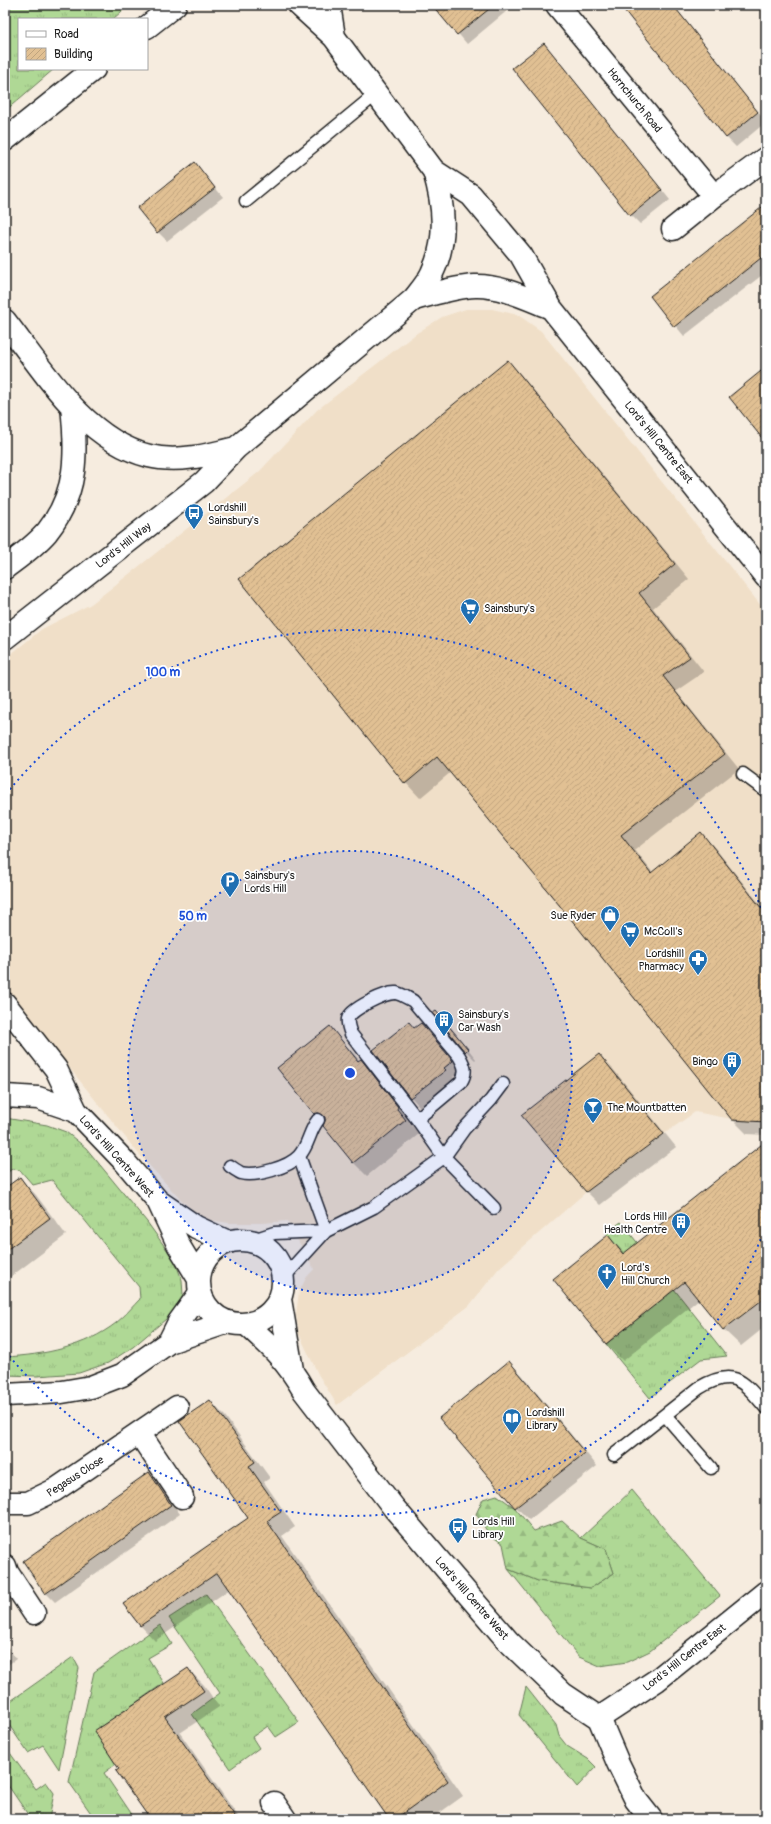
<svg xmlns="http://www.w3.org/2000/svg" width="771" height="1824" viewBox="0 0 771 1824" font-family="Pangolin,sans-serif">
<style>
.built{fill:#f0dfc8}
.grass{fill:url(#grass-tufts);stroke:#667a58}
.forest{fill:url(#forest-firs);stroke:#667a58}
.shadow{fill:#0003}
.building{fill:url(#building-hatch);stroke:#1c1c1c}
.lines{fill:none;stroke-linecap:round;stroke-linejoin:round}
.lane-casing{stroke:#1c1c1c;stroke-width:15}
.street-casing{stroke:#1c1c1c;stroke-width:25}
.secondary-casing{stroke:#1c1c1c;stroke-width:25}
.lane{stroke:#fff;stroke-width:12}
.street{stroke:#fff;stroke-width:22}
.secondary{stroke:#fff;stroke-width:22}
.ring{fill:none;stroke:#1d4ed8;stroke-width:2;stroke-dasharray:2 4}
.labels{text-anchor:middle;stroke-width:3.5;stroke-linejoin:round;paint-order:stroke}
.street-label{font-size:11px;fill:#1c1c1c;stroke:#fff}
.poi-label{font-size:11px;fill:#1c1c1c;stroke:#fff;text-anchor:start}
.centre{fill:#1d4ed8;stroke:#fff;stroke-width:2}
.ring-label{font-size:12px;text-anchor:middle;font-weight:bold;fill:#1d4ed8;stroke:#fff;stroke-width:3.5;stroke-linejoin:round;paint-order:stroke}
</style>
<defs>
<pattern id="grass-tufts" width="24" height="20" patternUnits="userSpaceOnUse"><rect width="24" height="20" fill="#afd895"/><path d="M3 7l-1-3M5 7V3M7 7l1-3M15 17l-1-3M17 17v-4M19 17l1-3" fill="none" stroke="#96b980"/></pattern>
<pattern id="forest-firs" width="22" height="20" patternUnits="userSpaceOnUse"><rect width="22" height="20" fill="#afd895"/><path d="M5 1l3.5 6h-7zM16 11l3.5 6h-7z" fill="#96b980"/></pattern>
<pattern id="building-hatch" width="6" height="6" patternUnits="userSpaceOnUse"><rect width="6" height="6" fill="#e1c093"/><path d="M-1 1l2-2M0 6l6-6M5 7l2-2" fill="none" stroke="#c0a47e"/></pattern>
</defs>
<rect width="100%" height="100%" fill="#f6ecdf"/>
<filter id="ink" filterUnits="userSpaceOnUse"><feTurbulence type="fractalNoise" baseFrequency=".025" numOctaves="2"/><feDisplacementMap in="SourceGraphic" scale="8" xChannelSelector="R" yChannelSelector="G"/><feConvolveMatrix kernelMatrix="1 2 1 2 8 2 1 2 1" color-interpolation-filters="sRGB"/></filter>
<g filter="url(#ink)">
<path class="built" d="M466,309h26l26,6 23,16 225,281v510l-34,-3 -37,-7 -31,22 -78,58 -87,76 -30,38 -132,99 -19,-31 -19,-40 -3,-20 3,-22 7,-14 8,-9 -27,-48 -24,2h-34l-20,-3 -11,-5 -19,-17 -41,-45 -133,-165v-329l37,-30 49,-25 168,-132 58,-62 100,-77 25,-16z"/>
<path class="grass" d="M14,5h115l-16,14h-94v50h35l-49,42v-97z
M5,1118l42,7 19,7 20,16 61,74 28,39 7,19 1,15 -5,11 -12,13 -33,28 -25,16 -29,10 -42,3 -32,-1v-18c39,-2 80,-10 111,-34 9,-7 17,-17 24,-24l-1,-12 -87,-107 -19,5 -13,-15 -8,-1 -7,5z
M621,1222l106,134 -26,3 -51,39 -44,-54 54,-44 -54,-67z
M632,1490l88,106 -70,55 -23,11 -27,4 -21,-9 -71,-88 30,12 53,7 23,-15 -8,-24 -25,-11z
M206,1594l93,128 -23,15 -8,-11 -16,11 7,11 -29,21 -38,-55 28,-21 -51,-75z
M160,1625l12,19 -24,14 16,25 -69,48 21,33 -12,9 31,46h-40l-26,-37 25,-110z
M73,1657l6,11 -20,101 -16,-24 -15,8 -23,-34v-14z
M526,1687l30,38 3,11 8,10 21,13 8,8 -19,20 -58,-72z
M5,1746l31,43 10,-7 8,11 -5,26h-18l-26,-38z"/>
<path class="forest" d="M497,1495l18,13 19,23 28,-10 19,17 25,11 8,24 -23,15 -53,-7 -30,-12 -5,-25 -14,-10 -13,-20 7,-15z"/>
<path class="shadow" d="M434,5h80l-47,39z
M621,5h52l93,117 -30,25 -9,-9z
M544,45l9,9 117,146 -30,24 -9,-9z
M195,164l28,33 -56,44 -9,-9z
M766,205v67l-82,64 -33,-40z
M508,361l14,15 167,203 -36,29 51,64 -28,19 63,78 -104,81 18,23 48,-40 14,15 51,64v223l-19,-1 -15,-15 -152,-190 -129,-157 -31,26 -14,-15z
M436,1012l10,9 30,38 -1,1 -9,-9z
M421,1024l41,47 -9,6 2,3 -35,27 -9,-10 -37,-47 41,-21z
M330,1027l30,34 1,-1 13,14 37,47 -2,1 10,12 -52,42 -13,-13 -30,-37 1,-2 -11,-10z
M599,1055l14,14 63,78 -76,58 -13,-13 -64,-77z
M766,1154v172l-25,20 -17,-16 -25,-31 -76,62 -17,-17 2,-107 17,16z
M20,1178l16,17 30,40 -61,46v-92z
M509,1362l13,13 75,91 -68,54 -13,-13z
M210,1401l15,15 45,62 -6,4 31,45 -13,9 181,260 -32,23h-41l-160,-230 -75,52 -15,-16 109,-107z
M149,1474l9,9 22,31 -125,88 -9,-9z
M5,1643l11,16 -11,8z
M188,1669l16,16 15,22 -39,26 60,86h-89l-33,-48z
M766,1727v24l-6,-22z"/>
<path class="building" d="M432,5h62l-37,30z
M620,5h53l85,107 -32,26z
M544,43l118,147 -32,26 -118,-148z
M195,162l20,26 -58,45 -20,-25z
M766,204v50l-92,73 -24,-31z
M508,360l167,204 -36,29 51,64 -27,19 62,78 -104,81 30,38 50,-41 65,82v208l-34,-2 -153,-191 -142,-172 -32,27 -166,-205z
M766,367v76l-37,-46z
M436,1011l32,38 -3,3 -32,-39z
M409,1022l5,6 7,-5 32,38 -9,7 2,2 -36,28 -37,-48z
M330,1026l28,35 3,-2 37,48 -1,2 9,11 -53,43 -30,-37 2,-5v-4l-6,-4 -5,1 -37,-46z
M599,1054l65,80 -78,58 -65,-77z
M766,1141v156l-43,33 -39,-48 -78,62 -53,-65 55,-44 15,19z
M20,1177l30,41 -45,33v-63z
M509,1361l76,92 -70,55 -76,-90z
M210,1400l45,62 -6,4 32,46 -14,9 181,260 -53,38h-6l-172,-246 -77,53 -17,-22 125,-86 -69,-97z
M149,1472l22,33 -126,89 -22,-33z
M188,1668l16,23 -39,26 72,102h-87l-34,-48 3,-2 -25,-38z"/>
<g class="lines">
<defs>
<path id="lane" d="M246,201l130,-107
M743,774l23,17
M417,1119l44,-37c6,-10 4,-16 -2,-26l-46,-55c-6,-3 -11,-7 -17,-8 -10,-1 -46,16 -48,26 -1,5 1,10 3,15l66,85 27,38 50,51
M299,1156l27,75
M230,1166c3,2 7,5 11,7 15,4 48,-6 58,-17 10,-11 10,-25 19,-36
M250,1241l24,-8 52,-2
M283,1278l43,-47 48,-24 70,-50 20,-28 27,-29 12,-16
M665,1415l46,53
M614,1455l85,-67c35,-21 44,-7 67,20"/>
<path id="street" d="M557,5l157,191
M434,171l37,24 50,60 30,53 215,269
M673,229l41,-33 52,-38
M414,299c20,-5 40,-12 61,-13 25,-1 53,13 76,22
M169,1342l10,-20 21,-29
M5,1395l57,-3 29,-5 31,-12 47,-33 59,-20
M139,1433l43,64
M5,1503h23l27,-13 122,-83
M5,1566l2,6 27,41
M599,1718l58,-38 109,-88
M274,1803l11,16"/>
<path id="secondary" d="M329,5l5,32
M147,27l28,-22
M5,140l89,-71
M5,321c38,49 80,119 144,135 28,7 60,-1 87,-8l178,-149c6,-8 14,-17 18,-26 16,-33 12,-68 2,-102l-100,-134 -35,-32
M5,568c14,-11 30,-22 42,-36 31,-39 30,-79 25,-126
M5,638l199,-156 32,-34
M5,1004l51,65 20,42 48,50 34,40 38,26 32,15
M5,1096l33,2 38,13
M158,1201l21,45 20,33
M199 1282a42 42 0 1 1 84 0a42 42 0 1 1-84 0Z
M280,1299l12,71
M246,1324c24,21 42,38 58,67l90,117 114,133 55,53 36,24 19,45 18,37 15,19"/>
</defs>
<use href="#lane" class="lane-casing"/>
<use href="#street" class="street-casing"/>
<use href="#secondary" class="secondary-casing"/>
<use href="#lane" class="lane"/>
<use href="#street" class="street"/>
<use href="#secondary" class="secondary"/>
</g>
</g>
<circle cx="350" cy="1073" r="222" fill="#1d4ed8" fill-opacity=".12"/>
<g class="ring">
<circle cx="350" cy="1073" r="222"/>
<path d="M765 1228A443 443 0 0 1 6 1352M6 794A443 443 0 0 1 765 918"/>
</g>
<defs>
<symbol id="bus-pin" viewBox="-11 -11 22 30"><path d="M0 17L-7.5 6A9.5 9.5 0 1 1 7.5 6Z" fill="#1f6fb2" stroke="#fff"/><path d="M-5-6H5V4H4V6H2V4H-2V6H-4V4H-5ZM-3.5-4V0h7V-4ZM-3.5 1.2v1.5H-2V1.2ZM2 1.2v1.5H3.5V1.2Z" fill="#fff"/></symbol>
<symbol id="supermarket-pin" viewBox="-11 -11 22 30"><path d="M0 17L-7.5 6A9.5 9.5 0 1 1 7.5 6Z" fill="#1f6fb2" stroke="#fff"/><path d="M-6-5.5h2.5l.6 2H6L4.5 2H-2.5L-4.4-4H-6ZM-1.5 3.2a1.3 1.3 0 1 0 .1 0ZM3 3.2a1.3 1.3 0 1 0 .1 0Z" fill="#fff"/></symbol>
<symbol id="parking-pin" viewBox="-11 -11 22 30"><path d="M0 17L-7.5 6A9.5 9.5 0 1 1 7.5 6Z" fill="#1f6fb2" stroke="#fff"/><path d="M-3.5-5.5H1a3.5 3.5 0 0 1 0 7H-1V5.5H-3.5ZM-1-3.4V-.6H.8a1.4 1.4 0 0 0 0-2.8Z" fill="#fff"/></symbol>
<symbol id="shop-pin" viewBox="-11 -11 22 30"><path d="M0 17L-7.5 6A9.5 9.5 0 1 1 7.5 6Z" fill="#1f6fb2" stroke="#fff"/><path d="M-5-2.5h2.3a2.7 3.5 0 0 1 5.4 0H5L5.5 6h-11ZM-1.5-2.5h3a1.5 2.3 0 0 0-3 0Z" fill="#fff"/></symbol>
<symbol id="pharmacy-pin" viewBox="-11 -11 22 30"><path d="M0 17L-7.5 6A9.5 9.5 0 1 1 7.5 6Z" fill="#1f6fb2" stroke="#fff"/><path d="M-2-6h4v4h4v4h-4v4h-4v-4h-4v-4h4Z" fill="#fff"/></symbol>
<symbol id="building-pin" viewBox="-11 -11 22 30"><path d="M0 17L-7.5 6A9.5 9.5 0 1 1 7.5 6Z" fill="#1f6fb2" stroke="#fff"/><path d="M-4-6H4V6H1V3H-1V6H-4ZM-2.5-4.3h1.7v1.8h-1.7ZM.8-4.3h1.7v1.8H.8ZM-2.5-1h1.7V.8h-1.7ZM.8-1h1.7V.8H.8Z" fill="#fff"/></symbol>
<symbol id="bar-pin" viewBox="-11 -11 22 30"><path d="M0 17L-7.5 6A9.5 9.5 0 1 1 7.5 6Z" fill="#1f6fb2" stroke="#fff"/><path d="M-6-5H6L.8 .8V4.5H3.5V6h-7V4.5H-.8V.8Z" fill="#fff"/></symbol>
<symbol id="church-pin" viewBox="-11 -11 22 30"><path d="M0 17L-7.5 6A9.5 9.5 0 1 1 7.5 6Z" fill="#1f6fb2" stroke="#fff"/><path d="M-1.2-6h2.4v3.5h3.3v2.4h-3.3V6h-2.4V-.1h-3.3v-2.4h3.3Z" fill="#fff"/></symbol>
<symbol id="library-pin" viewBox="-11 -11 22 30"><path d="M0 17L-7.5 6A9.5 9.5 0 1 1 7.5 6Z" fill="#1f6fb2" stroke="#fff"/><path d="M-6-4Q-3-5.5-.7-3.5V5Q-3 3-6 4ZM6-4Q3-5.5 .7-3.5V5Q3 3 6 4Z" fill="#fff"/></symbol>
</defs>
<g fill-rule="evenodd">
<use href="#bus-pin" x="183" y="502" width="22" height="30"/>
<use href="#supermarket-pin" x="459" y="597" width="22" height="30"/>
<use href="#parking-pin" x="219" y="870" width="22" height="30"/>
<use href="#shop-pin" x="599" y="904" width="22" height="30"/>
<use href="#supermarket-pin" x="619" y="920" width="22" height="30"/>
<use href="#pharmacy-pin" x="687" y="948" width="22" height="30"/>
<use href="#building-pin" x="433" y="1009" width="22" height="30"/>
<use href="#building-pin" x="721" y="1050" width="22" height="30"/>
<use href="#bar-pin" x="582" y="1096" width="22" height="30"/>
<use href="#building-pin" x="670" y="1211" width="22" height="30"/>
<use href="#church-pin" x="596" y="1262" width="22" height="30"/>
<use href="#library-pin" x="501" y="1407" width="22" height="30"/>
<use href="#bus-pin" x="447" y="1516" width="22" height="30"/>
</g>
<g class="labels">
<g class="street-label">
<text transform="translate(635 100) rotate(51)" y="4">Hornchurch Road</text>
<text transform="translate(659 442) rotate(51)" y="4">Lord's Hill Centre East</text>
<text transform="translate(123 545) rotate(-38)" y="4">Lord's Hill Way</text>
<text transform="translate(117 1156) rotate(48)" y="4">Lord's Hill Centre West</text>
<text transform="translate(75 1476) rotate(-33)" y="4">Pegasus Close</text>
<text transform="translate(472 1598) rotate(49)" y="4">Lord's Hill Centre West</text>
<text transform="translate(684 1657) rotate(-38)" y="4">Lord's Hill Centre East</text>
</g>
<g class="poi-label">
<text x="208" y="511">Lordshill<tspan x="208" dy="13">Sainsbury's</tspan></text>
<text x="484" y="612">Sainsbury's</text>
<text x="244" y="879">Sainsbury's<tspan x="244" dy="13">Lords Hill</tspan></text>
<text x="596" y="919" text-anchor="end">Sue Ryder</text>
<text x="644" y="935">McColl's</text>
<text x="684" y="957" text-anchor="end">Lordshill<tspan x="684" dy="13">Pharmacy</tspan></text>
<text x="458" y="1018">Sainsbury's<tspan x="458" dy="13">Car Wash</tspan></text>
<text x="718" y="1065" text-anchor="end">Bingo</text>
<text x="607" y="1111">The Mountbatten</text>
<text x="667" y="1220" text-anchor="end">Lords Hill<tspan x="667" dy="13">Health Centre</tspan></text>
<text x="621" y="1271">Lord's<tspan x="621" dy="13">Hill Church</tspan></text>
<text x="526" y="1416">Lordshill<tspan x="526" dy="13">Library</tspan></text>
<text x="472" y="1525">Lords Hill<tspan x="472" dy="13">Library</tspan></text>
</g>
</g>
<circle cx="350" cy="1073" r="6" class="centre"/>
<g class="ring-label">
<text x="163" y="676">100 m</text>
<text x="193" y="920">50 m</text>
</g>
<rect width="771" height="1824" fill="none" stroke="#fff" stroke-width="20"/>
<rect x="10" y="10" width="751" height="1804" fill="none" stroke="#1c1c1c" stroke-width="1.5" filter="url(#ink)"/>
<rect x="18" y="18" width="130" height="52" fill="#ffffff" stroke="#a4a4a4"/>
<rect x="26" y="31" width="20" height="6" fill="#ffffff" stroke="#a4a4a4"/>
<text x="54" y="38" font-size="12" fill="#1c1c1c">Road</text>
<rect x="26" y="48" width="20" height="12" fill="url(#building-hatch)" stroke="#a4a4a4"/>
<text x="54" y="58" font-size="12" fill="#1c1c1c">Building</text>
</svg>
